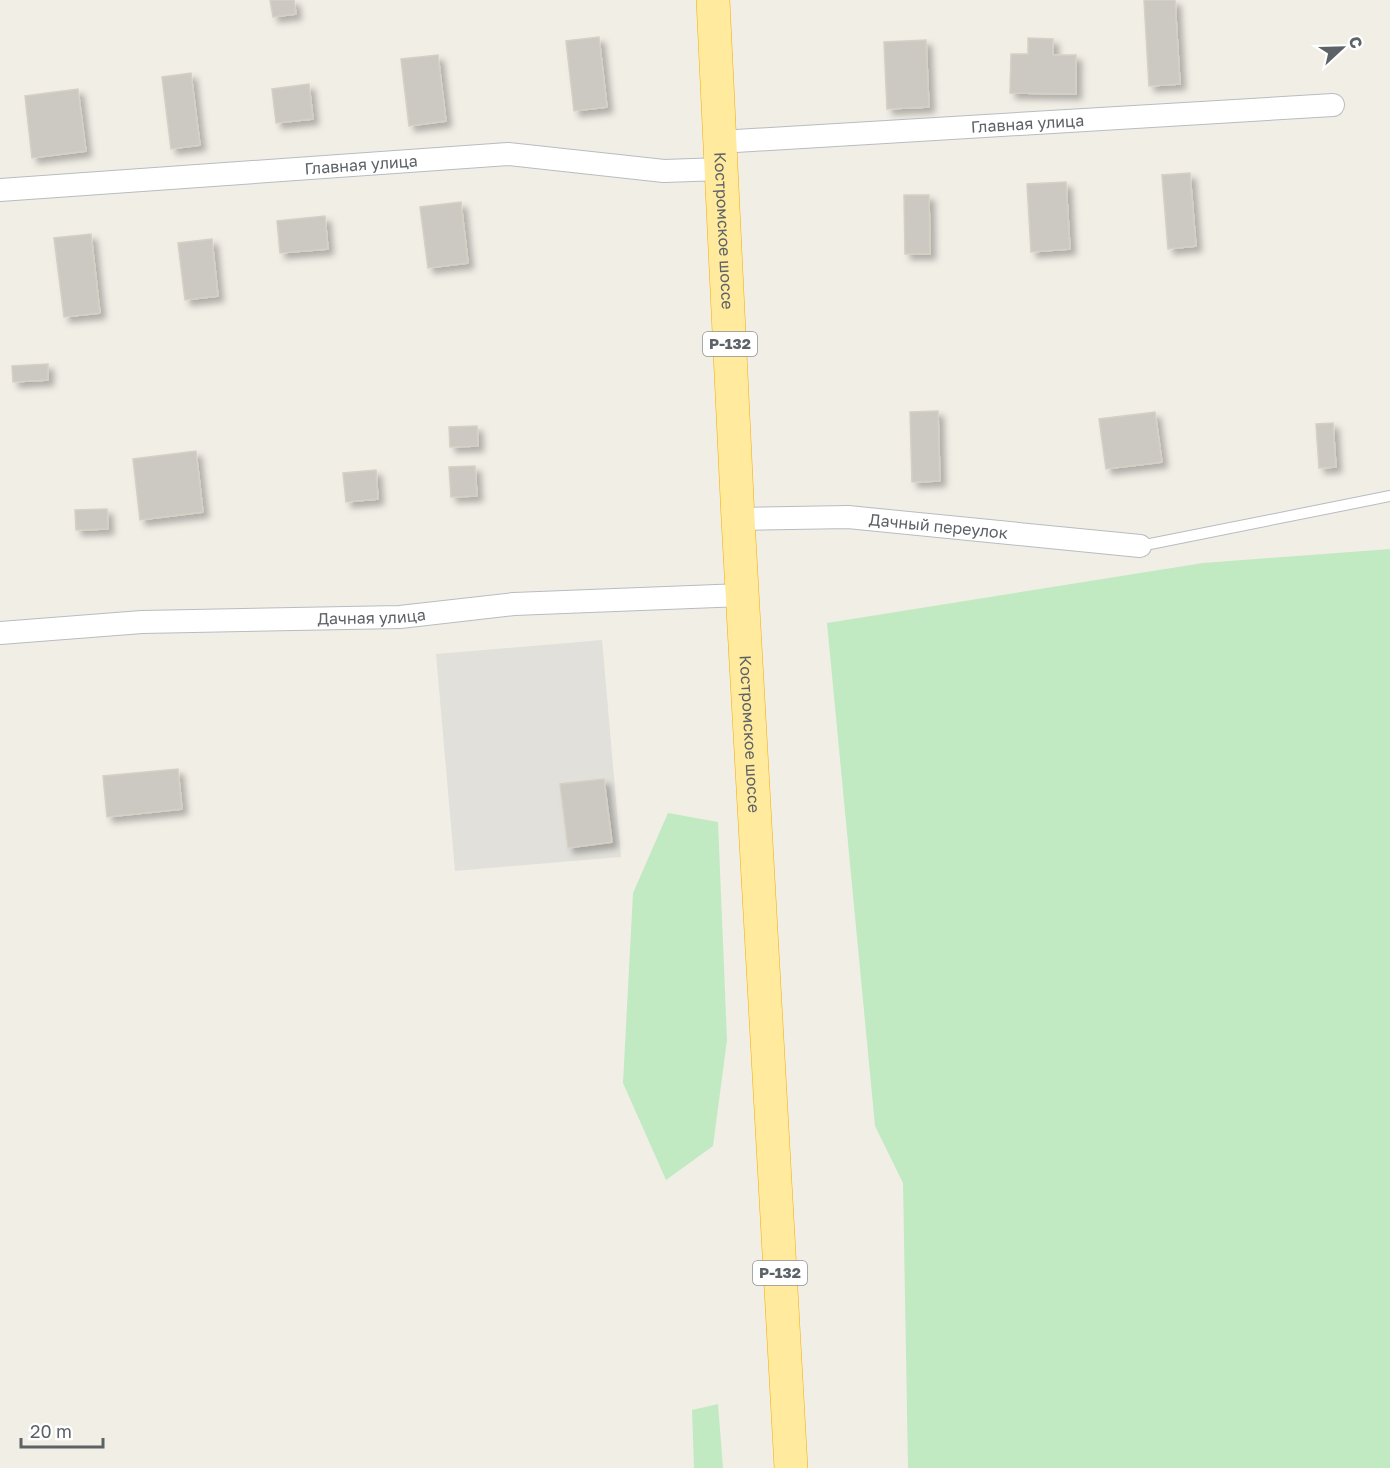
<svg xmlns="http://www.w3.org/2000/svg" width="1390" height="1468" viewBox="0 0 1390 1468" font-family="'Golos Text',sans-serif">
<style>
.industrial{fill:#e2e0da}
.green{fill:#c1eac2}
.building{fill:#ccc9c3;stroke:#d6d0c4;stroke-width:1.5;filter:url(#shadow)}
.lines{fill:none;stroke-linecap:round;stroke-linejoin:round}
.service-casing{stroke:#b8bcc0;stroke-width:12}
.minor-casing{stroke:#b8bcc0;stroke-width:24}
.trunk-casing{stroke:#f7ab00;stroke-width:34}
.service{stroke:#fff;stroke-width:10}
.minor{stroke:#fff;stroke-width:22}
.trunk{stroke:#ffea9e;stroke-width:33}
.labels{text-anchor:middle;stroke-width:5;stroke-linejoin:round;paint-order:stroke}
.shield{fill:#fff;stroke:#8e9195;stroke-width:1.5}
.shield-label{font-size:15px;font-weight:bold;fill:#5d6267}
.street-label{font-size:16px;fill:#5d6267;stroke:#fff}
</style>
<defs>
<filter id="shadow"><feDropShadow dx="5.5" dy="5.5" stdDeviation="3" flood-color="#0004"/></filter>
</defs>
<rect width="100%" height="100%" fill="#f1eee6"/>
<path class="industrial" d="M602,640l19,217 -166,14 -19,-217z"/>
<path class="green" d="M1390,549v919h-482l-5,-285 -28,-57 -48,-503 376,-60z
M668,813l50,9 9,218 -14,106 -47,34 -43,-97 10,-190z
M718,1404l5,64h-29l-2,-58z"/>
<path class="building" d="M270,0h24l2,14 -23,3z
M1144,0h31l5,84 -31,2z
M599,37l8,70 -33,4 -8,-70z
M1028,38l25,1v16h23v39l-66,-1 1,-39h17z
M926,40l3,67 -42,2 -3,-67z
M438,55l8,66 -37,5 -8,-67z
M191,73l9,72 -29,4 -9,-72z
M309,84l4,35 -37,4 -4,-34z
M78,89l8,62 -54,7 -7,-62z
M1190,173l6,73 -28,3 -6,-74z
M1066,182l4,67 -39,3 -4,-68z
M904,195h25l1,59h-25z
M461,202l7,61 -40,5 -8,-61z
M325,216l3,33 -48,4 -3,-32z
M91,234l9,79 -36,4 -10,-79z
M212,239l6,57 -33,4 -7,-57z
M48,364v16l-35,2 -1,-16z
M938,411l2,70 -28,1 -2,-70z
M1155,412l7,50 -56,7 -7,-50z
M1333,423l3,44 -17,1 -3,-44z
M477,426l1,20 -28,1 -1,-20z
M196,451l7,61 -63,8 -7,-61z
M475,466l2,30 -26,1 -2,-30z
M376,470l2,29 -32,3 -3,-29z
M107,509l1,20 -32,1 -1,-20z
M178,769l4,40 -75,8 -4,-41z
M604,779l8,63 -44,6 -8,-64z"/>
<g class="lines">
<defs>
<path id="service" d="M1140,546l250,-50"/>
<g id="minor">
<path id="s1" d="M720,142l613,-37"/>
<path id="s2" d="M0,190l508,-36 156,17 58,-2"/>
<path id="s3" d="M738,519l110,-2 292,29"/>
<path id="s4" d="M0,633l142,-11 258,-5 114,-13 228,-9"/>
</g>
<g id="trunk">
<path id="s5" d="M713,0l25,519 53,949"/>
</g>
</defs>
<use href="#service" class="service-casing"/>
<use href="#minor" class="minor-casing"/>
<use href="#trunk" class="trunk-casing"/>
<use href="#service" class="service"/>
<use href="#minor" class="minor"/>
<use href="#trunk" class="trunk"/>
</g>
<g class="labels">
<g class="shield">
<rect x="703" y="332" width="54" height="24" rx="4.5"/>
<rect x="753" y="1261" width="54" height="24" rx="4.5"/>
</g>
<g class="shield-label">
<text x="730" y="349">Р-132</text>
<text x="780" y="1278">Р-132</text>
</g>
<g class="street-label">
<text dy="6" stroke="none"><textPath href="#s1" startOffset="308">Главная улица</textPath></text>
<text dy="6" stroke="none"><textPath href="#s2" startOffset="362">Главная улица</textPath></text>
<text dy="6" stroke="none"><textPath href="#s5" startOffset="231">Костромское шоссе</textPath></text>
<text dy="6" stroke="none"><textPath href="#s3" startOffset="201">Дачный переулок</textPath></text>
<text dy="6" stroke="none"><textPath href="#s4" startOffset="372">Дачная улица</textPath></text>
<text dy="6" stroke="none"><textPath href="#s5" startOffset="735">Костромское шоссе</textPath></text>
</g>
</g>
<g transform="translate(1342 48) rotate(68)" stroke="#ffffff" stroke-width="4.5" paint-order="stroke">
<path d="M0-4.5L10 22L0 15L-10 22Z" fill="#5d6267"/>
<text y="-9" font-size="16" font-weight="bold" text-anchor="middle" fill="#5d6267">С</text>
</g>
<path d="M21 1438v9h82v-9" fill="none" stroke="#5d6267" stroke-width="3"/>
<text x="30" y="1438" font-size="18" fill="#5d6267" stroke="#ffffff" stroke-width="4.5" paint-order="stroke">20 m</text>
</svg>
